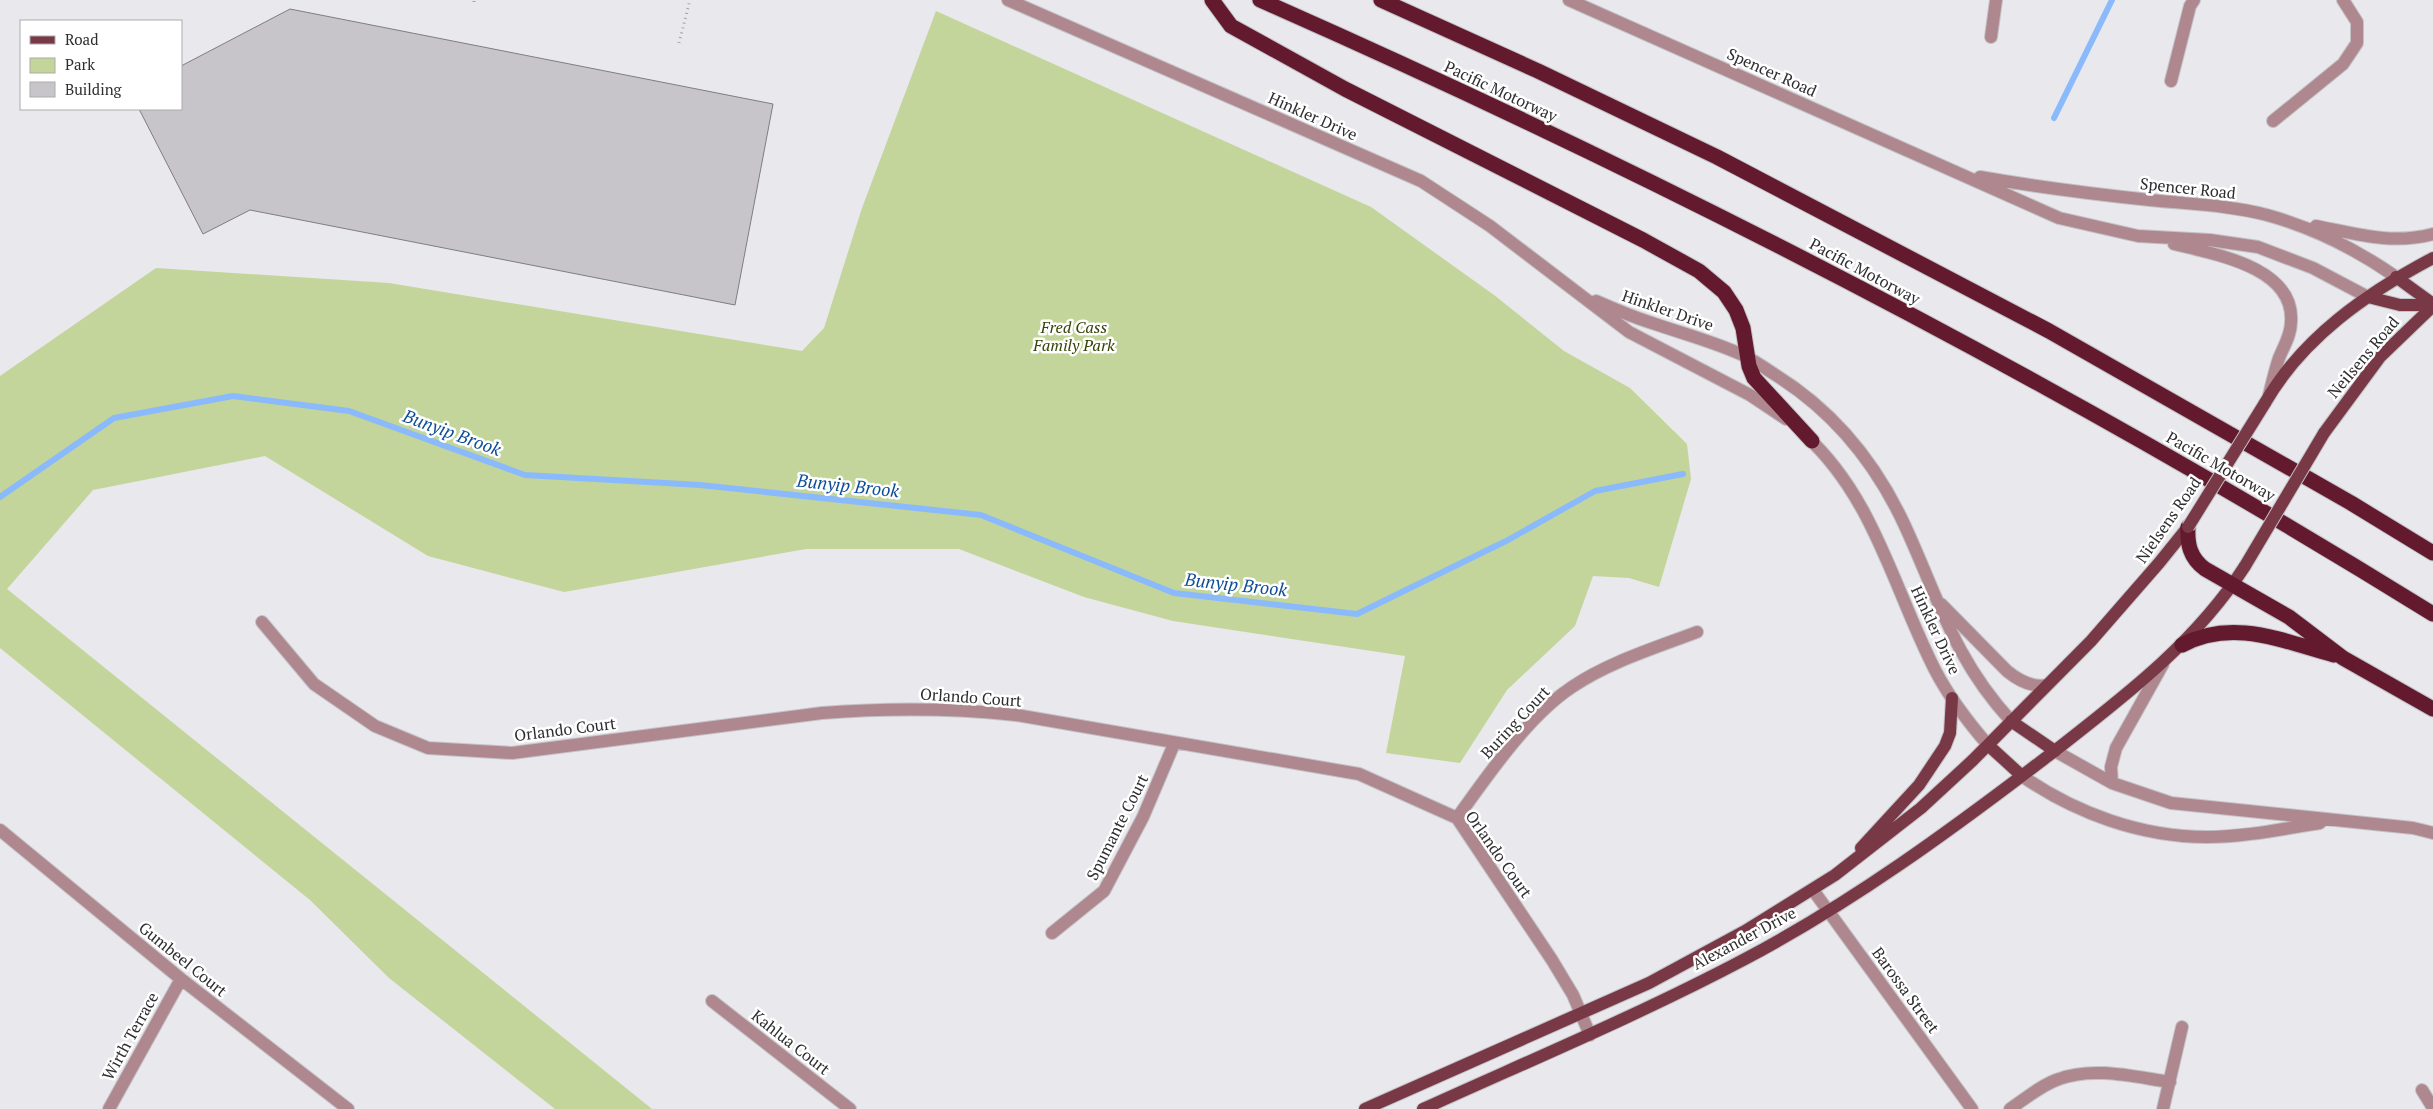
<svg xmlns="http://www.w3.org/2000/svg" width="2433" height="1109" viewBox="0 0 2433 1109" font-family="'PT Serif',serif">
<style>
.green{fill:#c3d59a}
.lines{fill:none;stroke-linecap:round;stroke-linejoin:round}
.stream{stroke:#8abafc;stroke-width:6}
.building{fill:#c8c5ca;stroke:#7f7d81}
.minor-casing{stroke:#c3c3c7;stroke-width:14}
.major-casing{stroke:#c3c3c7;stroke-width:14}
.highway-casing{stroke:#c3c3c7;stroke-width:17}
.path{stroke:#a3a3a6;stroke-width:3;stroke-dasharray:1 4;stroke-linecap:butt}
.minor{stroke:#af888f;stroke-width:12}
.major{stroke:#793846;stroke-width:12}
.highway{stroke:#63192e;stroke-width:15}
.major-bridge-casing{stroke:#c3c3c7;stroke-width:14;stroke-linecap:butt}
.major-bridge{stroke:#793846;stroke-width:12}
.labels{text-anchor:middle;stroke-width:5;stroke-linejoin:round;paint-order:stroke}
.street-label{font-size:16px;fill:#2e2e30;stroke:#fff}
.park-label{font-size:16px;font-style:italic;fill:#364306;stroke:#fff}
.water-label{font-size:18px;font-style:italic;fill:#0d4d98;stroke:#fff}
</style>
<rect width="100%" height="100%" fill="#e8e8ed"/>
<path class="green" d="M936,11l435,196 123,88 70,56 66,37 57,56 4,35 -32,108 -30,-9 -36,-2 -18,50 -68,64 -47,73 -74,-10 19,-97 -232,-35 -89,-24 -125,-48h-153l-242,43 -136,-36 -163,-100 -172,34 -86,99 645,520h-97l-166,-131 -79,-78 -310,-252v-272l156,-108 233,15 413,68 22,-23 38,-120z"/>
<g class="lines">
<path class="stream" d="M2054,118l58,-118
M0,497l114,-79 119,-22 116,15 176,64 175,10 281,30 193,78 183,21 151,-74 87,-49 88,-17"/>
</g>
<path class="building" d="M290,9l483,95 -38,201 -485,-95 -47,24 -64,-125h42v-43z"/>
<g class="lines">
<defs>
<path id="minor" d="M1008,0l413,181 69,45 139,106 121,63 36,24
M1569,0l490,218 79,18 72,4 48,7 55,21 55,29
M1991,37l5,-37
M2171,81l19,-75 4,-6
M2273,121l70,-57 14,-21v-21l-14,-22
M1980,177c57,10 113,17 170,23 39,4 79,5 117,15 47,13 89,34 129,62
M2316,226c41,8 75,19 117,8
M2174,244c40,10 121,23 117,78 0,13 -7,24 -12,36 -4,12 -7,25 -10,37
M1596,301c18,8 37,16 56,22 32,11 63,19 93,33 10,5 20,12 29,18 60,37 102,89 131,152 34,74 49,133 106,195
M1805,435c69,62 89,155 130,235 14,27 33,52 53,75
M1941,604l66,67c11,9 25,17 40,14
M262,622l52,62 61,42 53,22 84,5 310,-40c65,-5 129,-5 194,2l343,59 98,44 95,142 21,35 17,40
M2055,751l57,32 59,20 242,25 20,5
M2022,776c53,37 119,61 185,61 37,0 75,-8 113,-14
M2112,783l-1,-16 5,-19 47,-84
M1457,818c31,-43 71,-102 115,-131 37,-25 83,-39 125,-55
M0,830l181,149 167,130
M1813,890l159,219
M1052,933l52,-42 39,-74 31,-73
M712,1001l138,108
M2422,1090l11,18
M109,1109l72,-130
M2010,1109c15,-10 31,-24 49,-30 34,-13 76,-2 111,3
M2163,1109l19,-82"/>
<path id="major" d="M2396,277l37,27
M2368,297l32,8h33
M2265,403c38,-66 102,-110 168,-145
M2324,433l56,-76 53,-51
M2011,721l44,30
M1988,745l34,31
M1861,848l58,-63 26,-39 5,-13 2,-35
M1365,1109l284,-126 96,-52 90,-56 86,-67 52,-48 118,-119 68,-78 29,-36
M1423,1109c108,-49 218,-95 322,-150 108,-57 206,-129 303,-203 73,-57 146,-111 197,-190"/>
<path id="highway" d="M1212,0l19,26 114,63 298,151 56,31 25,21 12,18 7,18 6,38 5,12 58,63
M1260,0c404,178 797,381 1173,614
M1381,0l157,71 179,86 332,174 302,172 82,50
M2188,527c-1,17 2,31 17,42l84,48 54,41 90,51
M2182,645c51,-27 100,-4 152,10"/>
</defs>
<use href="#minor" class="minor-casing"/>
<use href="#major" class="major-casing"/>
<use href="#highway" class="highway-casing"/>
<path class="path" d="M474,2v-2
M679,43l11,-43"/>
<use href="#minor" class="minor"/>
<use href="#major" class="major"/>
<use href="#highway" class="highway"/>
<defs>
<path id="major-bridge" d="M2188,527l77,-124
M2245,566l79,-133"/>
</defs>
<use href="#major-bridge" class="major-bridge-casing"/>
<use href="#major-bridge" class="major-bridge"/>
</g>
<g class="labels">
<g class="street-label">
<text transform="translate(1772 72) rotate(24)" y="6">Spencer Road</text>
<text transform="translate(1501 91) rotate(25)" y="6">Pacific Motorway</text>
<text transform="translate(1313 116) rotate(24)" y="6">Hinkler Drive</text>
<text transform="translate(2188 188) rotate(6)" y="6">Spencer Road</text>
<text transform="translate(1865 271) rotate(28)" y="6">Pacific Motorway</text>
<text transform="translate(1668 310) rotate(19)" y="6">Hinkler Drive</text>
<text transform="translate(2363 357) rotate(-50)" y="6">Neilsens Road</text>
<text transform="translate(2221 466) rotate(30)" y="6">Pacific Motorway</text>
<text transform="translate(2168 520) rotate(-55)" y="6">Nielsens Road</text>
<text transform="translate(1936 630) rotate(65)" y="6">Hinkler Drive</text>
<text transform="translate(971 697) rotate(4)" y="6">Orlando Court</text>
<text transform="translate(1515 722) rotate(-47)" y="6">Buring Court</text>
<text transform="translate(565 729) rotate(-7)" y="6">Orlando Court</text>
<text transform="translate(1117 827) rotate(-63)" y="6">Spumante Court</text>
<text transform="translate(1499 854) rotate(55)" y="6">Orlando Court</text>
<text transform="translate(1744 938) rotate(-28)" y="6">Alexander Drive</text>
<text transform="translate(183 959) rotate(39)" y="6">Gumbeel Court</text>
<text transform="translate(1906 990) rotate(54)" y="6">Barossa Street</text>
<text transform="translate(130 1036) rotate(-61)" y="6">Wirth Terrace</text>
<text transform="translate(791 1042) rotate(38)" y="6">Kahlua Court</text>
</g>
<g class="park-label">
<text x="1074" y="333">Fred Cass<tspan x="1074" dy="18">Family Park</tspan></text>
</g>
<g class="water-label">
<text transform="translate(452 433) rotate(20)" y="6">Bunyip Brook</text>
<text transform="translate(848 486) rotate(6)" y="6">Bunyip Brook</text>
<text transform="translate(1236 585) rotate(6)" y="6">Bunyip Brook</text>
</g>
</g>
<rect x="20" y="20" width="162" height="90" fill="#ffffff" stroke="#ababac"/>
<rect x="30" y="36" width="25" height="8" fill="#793846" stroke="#ababac"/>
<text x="65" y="45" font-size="15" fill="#2e2e30">Road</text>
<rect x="30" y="58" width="25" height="15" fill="#c3d59a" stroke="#ababac"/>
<text x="65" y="70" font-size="15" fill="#2e2e30">Park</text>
<rect x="30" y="82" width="25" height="15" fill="#c8c5ca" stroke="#ababac"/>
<text x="65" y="95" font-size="15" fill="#2e2e30">Building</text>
</svg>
